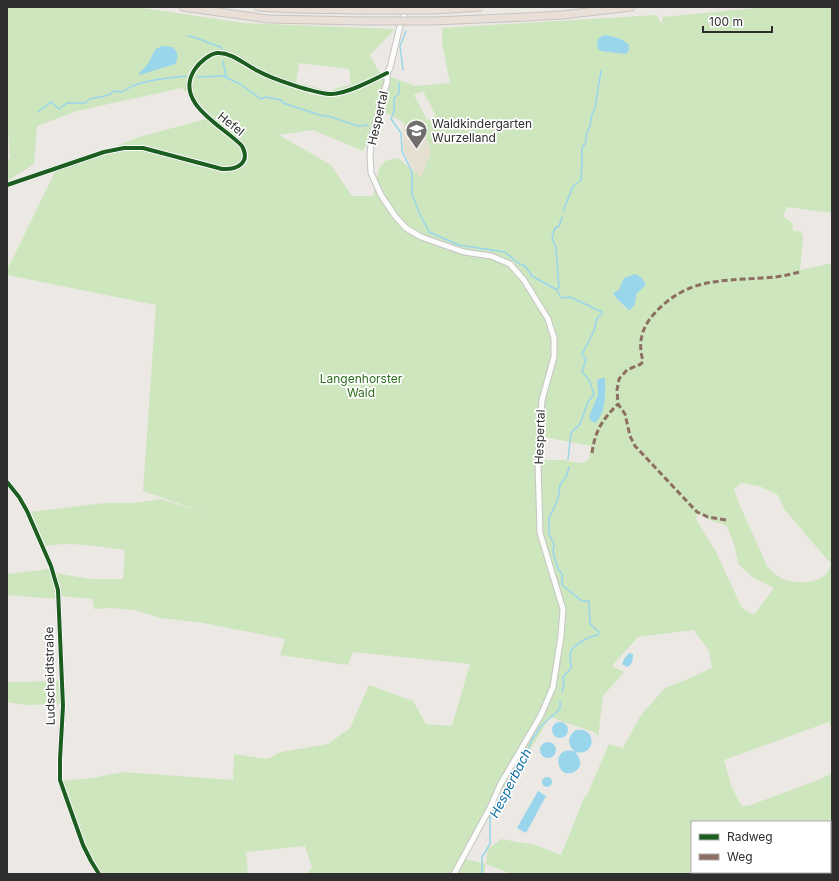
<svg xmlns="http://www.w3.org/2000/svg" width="839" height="881" viewBox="0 0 839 881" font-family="Inter,sans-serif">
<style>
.education{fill:#e6e0d3}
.green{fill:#cee6be;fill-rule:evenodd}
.water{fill:#99d6ec}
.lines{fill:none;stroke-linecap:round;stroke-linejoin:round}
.stream{stroke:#99d6ec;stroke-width:1.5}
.tertiary-casing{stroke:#c5c4c5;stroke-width:6}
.secondary-casing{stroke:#c5c4c5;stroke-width:7}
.motorway-casing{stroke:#c6c5c4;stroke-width:9}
.tertiary{stroke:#fcfcfb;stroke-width:4.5}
.secondary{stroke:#fcfcfb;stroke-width:5}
.motorway{stroke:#eadfd6;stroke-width:7}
.motorway-bridge-casing{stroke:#c6c5c4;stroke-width:9;stroke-linecap:butt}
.motorway-bridge{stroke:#eadfd6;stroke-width:7}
.quiet{stroke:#8d6e63;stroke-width:3;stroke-dasharray:6 3;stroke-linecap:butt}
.cycleway-casing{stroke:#fff;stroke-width:6}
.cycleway{stroke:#1b5e20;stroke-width:4}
.labels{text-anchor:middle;stroke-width:3.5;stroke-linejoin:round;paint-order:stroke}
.street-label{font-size:12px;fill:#2e2e2e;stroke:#fff}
.poi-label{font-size:12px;fill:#2e2e2e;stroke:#fff;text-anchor:start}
.park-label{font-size:12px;fill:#2c6e1b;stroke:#fff}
.water-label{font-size:13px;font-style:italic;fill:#0d6fa3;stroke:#fff}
</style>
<rect width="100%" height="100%" fill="#ece8e4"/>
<path class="education" d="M403,122l23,15 5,15 -10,26 -9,-8 -9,-21z"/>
<path class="green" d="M7,7h130l106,16 152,6 -25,26 9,17 36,14 35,-3 -8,-40v-15l214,-13 7,10 -1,-8 105,-10h65v206l-45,-6 -4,9 8,6 2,3 -1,5 9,2 2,6 -3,32 32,-7v468l-3,-9 -105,38 8,28 10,18h6l73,-27 11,-6v101h-320l-26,-10 -2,10h-27l8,-15 21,5 1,-14 14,-11 35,6 25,10 24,-59 2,-1 22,-51 14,4 18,-33 24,-27 23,-9 24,-11 -3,-17 -15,-21 -56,7 -26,29 12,6 -21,24 -5,41 -2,-4 -46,-16 -96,157h-147l5,-7 -7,-21 -59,6 2,22h-146c-18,-25 -32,-63 -40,-93l30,-3 31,-6 110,8 1,-26 33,5 14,-7 47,-8 22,-16 19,-43 44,16 13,23 26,2 18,-62 -117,-12 -5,13 -68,-10 5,-16 -82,-16 -43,-5 -25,-8 -25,-2 -16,1 -2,-10 -32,-3 -6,-23 37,6h32l2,-29c-25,-3 -58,-10 -82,-3l-12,-35 73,-9h30l27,-4 48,15 -66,-23 13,-186 -149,-30v-5l49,-100 83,-33 74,-20 -31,-29 -105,23 -40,15 -3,38 -27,17v-21l3,-2 -3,-38zM299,63l50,6 2,15 -23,7 -32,-9zM423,91l13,25 -9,4 -13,-25zM384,112l19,10 23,15 5,15 -10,25 -23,-19 -13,3 -6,8 -6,27h-21l-21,-31 -52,-30 34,-5 50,21zM619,290l17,4v7l-4,8h-5l-10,-10 -4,-6zM544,437l47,9 -2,13 -4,3 -6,1 -16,-3h-20l-1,-12zM741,483l18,3 19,9 6,14 47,55c-1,2 -2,7 -4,9 -9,12 -36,11 -48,4 -5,-3 -8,-7 -12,-11l-26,-58 -7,-19zM698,513l9,6 20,7 8,21 3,17 14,13 22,11 -20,27 -12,-7 -26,-56 -20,-33zM692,822h138v50h-138z
M50,568l5,16 2,15 -50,-4v-21l35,-4z
M61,681l1,23 -37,1 -18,-3v-20z"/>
<path class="water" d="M605,35c9,2 17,3 24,10v5l-3,4 -25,-3 -3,-2 -1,-8 3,-4z
M163,46l10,1c5,6 6,10 2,17l-35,11 -1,-2c4,-4 9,-8 11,-13 5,-9 3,-11 13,-14z
M635,274l6,3 5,8 -10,9c0,6 0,13 -7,16l-12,-11 -4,-6 6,-3 5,-12z
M602,378h3c0,14 2,35 -10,45l-4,-2 -2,-4 9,-23 -1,-14z
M629,653l4,1c0,6 -1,11 -6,13l-5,-3 2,-5z
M552 730a8 8 0 1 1 16 0a8 8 0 1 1-16 0Z
M576,730c21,-4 21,27 -1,22 6,6 8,16 -1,20 -19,9 -23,-29 1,-20 -8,-7 -8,-16 1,-22z
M540 750a8 8 0 1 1 16 0a8 8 0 1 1-16 0Z
M542 782a5 5 0 1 1 10 0a5 5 0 1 1-10 0Z
M538,791l8,5 -20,37 -9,-5z"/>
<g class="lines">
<path class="stream" d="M188,36c11,2 22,8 33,11l1,2
M223,61l3,16
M403,70l-3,-24 6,-15
M198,77l25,-1 17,8 21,15 4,-2 16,3 2,3 40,13h5l30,10 10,-1
M399,83v11l-5,4v13l-3,8 10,14 1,18 10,21v22l6,16 11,22 30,13 46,7 13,11 7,3 7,10 25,14 4,8 9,-1 32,15v2l-5,4 -3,13 -12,23 4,5 -4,13 7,8 5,14 -6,8 -8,22 -9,9 -3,26
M38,112l13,-10 8,7 8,-6h18l5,-4 19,-4 5,-4 8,1c19,-13 41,-13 64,-16
M563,211l10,-25 8,-6 1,-18v-14l4,-6v-7l4,-9 2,-12 3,-6 6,-37
M557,289l2,-2 -3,-39 -4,-10 3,-10 4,-2 3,-9
M562,692l2,-9 -1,-6 8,-9c0,-6 -2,-11 0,-17 3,-7 20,-15 27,-16l1,-3 -9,-8 -1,-23h-7l-20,-16v-11l-4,-5 -5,-17 1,-8 -5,-10v-16l9,-19 2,-14 7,-10 2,-8
M482,874v-17l8,-13v-26l35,-63 7,-15 9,-14 19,-17v-8"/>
<defs>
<path id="tertiary" d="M7,185l97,-33 20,-4h19l79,21c15,1 29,-6 20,-23 -17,-19 -70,-43 -47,-77 4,-6 14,-15 22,-16 15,-1 28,12 41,18 14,8 56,22 72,23 15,1 43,-14 57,-21
M7,482l12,15 8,14 24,55 7,24 5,116 -3,53v21l7,20 16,45 8,16 8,13"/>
<path id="secondary" d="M406,8l-6,18 -10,42 -3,5v9l-15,54 -2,18 1,19 10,22 14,21 11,12 15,9 43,15 27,4 19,8 14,16 24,39 6,19v19l-12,43 -4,63 2,70 23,76 -2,27 -8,51 -12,28 -41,70 -9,21 -37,68"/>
<path id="motorway" d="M183,7l85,12 93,2
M258,7l37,2 66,1
M526,17l36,-2 69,-8"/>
</defs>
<use href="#tertiary" class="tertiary-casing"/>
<use href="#secondary" class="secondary-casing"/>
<use href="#motorway" class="motorway-casing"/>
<use href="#tertiary" class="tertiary"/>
<use href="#secondary" class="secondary"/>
<use href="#motorway" class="motorway"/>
<defs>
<path id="motorway-bridge" d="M361,10h72l49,-3
M361,21h73l92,-4"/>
</defs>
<use href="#motorway-bridge" class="motorway-bridge-casing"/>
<use href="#motorway-bridge" class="motorway-bridge"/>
<path class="quiet" d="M592,453c3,-22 10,-33 26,-49
M726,520l-18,-3 -11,-5 -62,-66 -5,-10 -5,-22 -7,-10 -1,-14 2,-11 8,-9 14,-6 2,-3c-5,-17 -2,-32 10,-46 32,-36 64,-34 108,-37 13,0 26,-3 39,-6"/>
<defs>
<path id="cycleway" d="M7,185l97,-33 20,-4h19l79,21c15,1 29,-6 20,-23 -17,-19 -70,-43 -47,-77 4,-6 14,-15 22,-16 15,-1 28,12 41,18 14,8 56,22 72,23 15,1 43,-14 57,-21
M7,482l12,15 8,14 24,55 7,24 5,116 -3,53v21l7,20 16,45 8,16 8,13"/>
</defs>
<use href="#cycleway" class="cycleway-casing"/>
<use href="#cycleway" class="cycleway"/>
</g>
<defs>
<symbol id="school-pin" viewBox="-11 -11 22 30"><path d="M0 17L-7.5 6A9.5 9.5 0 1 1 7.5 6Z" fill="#706f6e" stroke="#fff"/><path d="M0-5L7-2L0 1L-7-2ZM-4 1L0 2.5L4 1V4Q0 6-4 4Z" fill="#fff"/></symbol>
</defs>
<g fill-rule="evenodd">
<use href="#school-pin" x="404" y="118" width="25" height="34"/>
</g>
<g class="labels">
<g class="street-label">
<text transform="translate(378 118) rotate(-77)" y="4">Hespertal</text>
<text transform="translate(231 124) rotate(39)" y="4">Hefel</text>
<text transform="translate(540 437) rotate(-88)" y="4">Hespertal</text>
<text transform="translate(50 676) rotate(-91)" y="4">Ludscheidtstraße</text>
</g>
<g class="poi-label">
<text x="432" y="128">Waldkindergarten<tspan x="432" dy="14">Wurzelland</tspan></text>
</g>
<g class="park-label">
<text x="361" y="383">Langenhorster<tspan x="361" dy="14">Wald</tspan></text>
</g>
<g class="water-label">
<text transform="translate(510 783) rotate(-63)" y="5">Hesperbach</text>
</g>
</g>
<rect width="839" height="881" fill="none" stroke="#2e2e2e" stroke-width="16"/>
<rect x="691" y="821" width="140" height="52" fill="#ffffff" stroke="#ababab"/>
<rect x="699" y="834" width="20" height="6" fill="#1b5e20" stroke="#ababab"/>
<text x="727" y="841" font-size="12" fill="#2e2e2e">Radweg</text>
<rect x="699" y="854" width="20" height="6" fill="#8d6e63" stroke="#ababab"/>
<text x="727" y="861" font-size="12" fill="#2e2e2e">Weg</text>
<path d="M703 26v6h69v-6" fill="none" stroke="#2e2e2e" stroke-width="2"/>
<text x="709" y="26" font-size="12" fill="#2e2e2e" stroke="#ffffff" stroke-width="3" paint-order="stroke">100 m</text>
</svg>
